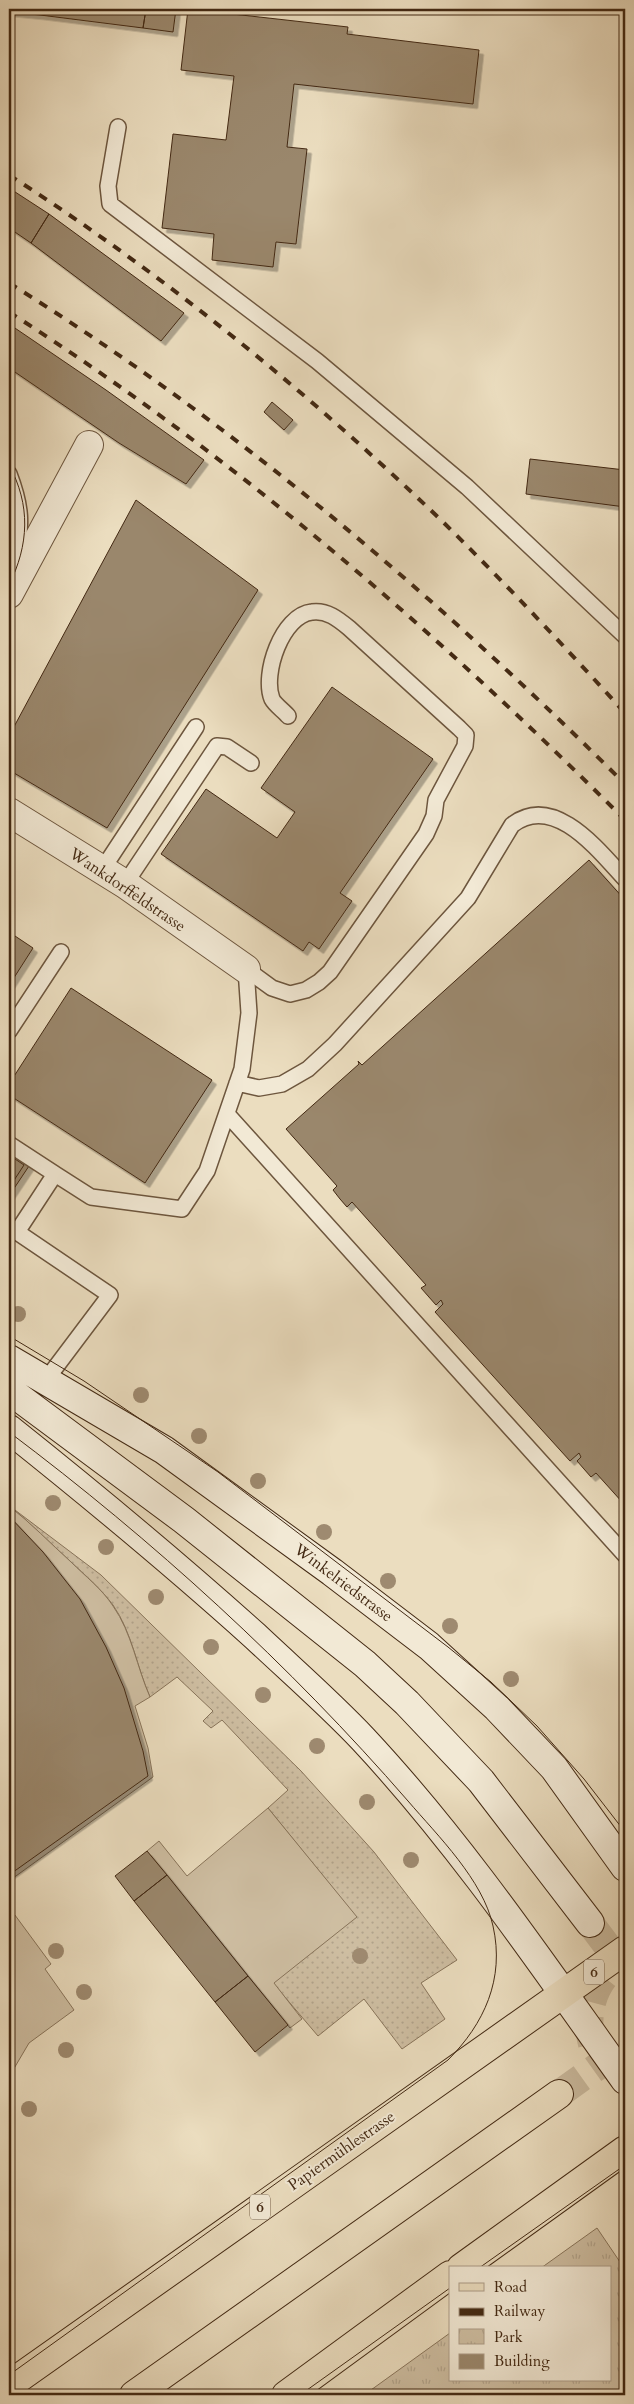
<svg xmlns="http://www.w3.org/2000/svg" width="634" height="2404" viewBox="0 0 634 2404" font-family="Cardo,serif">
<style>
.grass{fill:url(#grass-dots);stroke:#88745a}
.park{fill:url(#park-tufts);stroke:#88745a}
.garden{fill:#cebea2;stroke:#88745a}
.building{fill:#9a876c;stroke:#432913;filter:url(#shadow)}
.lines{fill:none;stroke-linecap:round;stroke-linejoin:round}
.secondary-tunnel{stroke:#c9b99d;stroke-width:28;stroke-dasharray:28 14;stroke-linecap:butt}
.primary-tunnel{stroke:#c9b99d;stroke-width:28;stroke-dasharray:28 14;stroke-linecap:butt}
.lane-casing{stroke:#6d563e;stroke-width:18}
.street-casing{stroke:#6d563e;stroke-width:30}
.secondary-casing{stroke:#432913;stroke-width:30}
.primary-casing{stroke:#432913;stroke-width:30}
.lane{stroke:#f2e9d5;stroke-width:15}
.street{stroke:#f2e9d5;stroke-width:28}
.secondary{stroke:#f2e9d5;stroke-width:28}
.primary{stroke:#ebddbf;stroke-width:28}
.tram{stroke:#432913;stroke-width:1}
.rail{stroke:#432913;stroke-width:4;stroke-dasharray:9 9;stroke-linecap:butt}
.tree{fill:#9e8a70}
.labels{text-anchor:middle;stroke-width:4;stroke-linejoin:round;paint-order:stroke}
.shield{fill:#f2e9d5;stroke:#78634d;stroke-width:1}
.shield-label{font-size:15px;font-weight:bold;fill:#432913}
.street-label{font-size:16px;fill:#432913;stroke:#f2e9d5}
</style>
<defs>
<pattern id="grass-dots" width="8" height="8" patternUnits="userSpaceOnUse" patternTransform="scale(1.25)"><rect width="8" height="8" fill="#cebea2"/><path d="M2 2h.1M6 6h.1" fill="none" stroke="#b2a38b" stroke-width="1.8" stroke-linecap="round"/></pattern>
<pattern id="park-tufts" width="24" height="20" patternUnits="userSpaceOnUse" patternTransform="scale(1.25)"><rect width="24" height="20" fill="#cebea2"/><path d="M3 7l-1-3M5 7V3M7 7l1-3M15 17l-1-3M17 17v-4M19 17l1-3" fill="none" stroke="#b2a38b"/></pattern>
<filter id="shadow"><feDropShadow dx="4.5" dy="4.5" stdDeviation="0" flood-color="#0004"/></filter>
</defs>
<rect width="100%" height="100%" fill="#ebddbf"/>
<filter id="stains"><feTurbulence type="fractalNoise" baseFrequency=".004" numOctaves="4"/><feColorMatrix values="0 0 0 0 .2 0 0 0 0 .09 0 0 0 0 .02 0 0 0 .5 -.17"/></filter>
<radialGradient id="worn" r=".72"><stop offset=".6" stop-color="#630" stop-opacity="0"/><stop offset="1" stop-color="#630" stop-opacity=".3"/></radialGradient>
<path class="grass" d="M11,1507l90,68 200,196 73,81 83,108 -36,23 24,36 -43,30 -38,-50 -46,37 -45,-53 83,-66 -88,-109 20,-18 -66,-70 -11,8 -8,-7 10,-10 -36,-34 -27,20c-13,-29 -18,-65 -37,-92 -12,-16 -28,-30 -43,-44 -20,-18 -39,-37 -59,-54z"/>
<path class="park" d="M597,2228l23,34 5,-3v136h-261l86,-62v47h160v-112h-69z"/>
<path class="garden" d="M9,1506c22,17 41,37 62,56 14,14 31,27 42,44 19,27 24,62 37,91l-15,9 13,42 5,29 -144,104z
M268,1808l89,109 -83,66 28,36 -12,9 -143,-177 12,-10 28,35z
M9,1907l42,57 -6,5 29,41 -45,33 -20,34z"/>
<path class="building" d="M9,9h31v6l-31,-3z
M41,9h105l-3,19 -103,-13z
M146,9h30l-3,23 -30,-4z
M188,9l160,18 -1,7 132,16 -6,54 -179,-20 -7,63 20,2 -11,95 -20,-2 -3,25 -61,-7 2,-26 -52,-6 11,-94 53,6 8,-64 -53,-6z
M9,188l40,26 -18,29 -22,-15z
M49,214l135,99 -23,28 -130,-98z
M9,324l97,66 98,70 -18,24 -67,-41 -110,-75z
M272,402l21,18 -9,10 -20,-18z
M530,459l95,11v37l-99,-13z
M136,500l122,90 -151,238 -98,-58v-34z
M332,687l101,72 -93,134 12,8 -33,48 -10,-7 -6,9 -142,-97 45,-65 71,49 18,-26 -34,-24z
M589,860l36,40v601l-2,2 -27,-30 -5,4 -14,-16 4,-4 -2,-4 -9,8 -135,-149 8,-8 -2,-4 -5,5 -15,-17 5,-3 -74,-83 -5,5 -7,-8 -7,-9 4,-4 -51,-57 73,-65 -1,-3 4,4z
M9,932l24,16 -23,36 -1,-1z
M71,988l141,92 -67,103 -136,-88v-11z
M9,1149l22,14 -22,33z
M9,1155l15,10 -15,23z
M9,1516l34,36 22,28 15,19 26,48 18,41 19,63 5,25 -139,99z
M147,1851l20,24 -33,26 -19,-25z
M167,1875l81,101 -33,26 -81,-101z
M248,1976l40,49 -33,27 -40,-50z"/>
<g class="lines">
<path class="secondary-tunnel" d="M590,1923l30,40"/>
<path class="primary-tunnel" d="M592,2044c-8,-31 2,-68 33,-84
M559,2094l42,-30"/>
<defs>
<path id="lane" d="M118,127l-10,59 2,18 207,157 150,126 158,149
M9,474c15,39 11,53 7,93
M102,870l94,-143
M125,884l92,-138 10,1 24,16
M246,969l26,19 18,6 16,-4 13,-8 11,-10 96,-138 8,-18 2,-16 29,-54 1,-11 -7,-7 -110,-100c-11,-9 -22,-18 -37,-16 -30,3 -50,62 -40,87 3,6 12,12 16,17
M9,1031l52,-79
M237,1083l22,5 23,-4 26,-15 27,-25 133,-146 44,-73c42,-33 87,26 113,54
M227,1114l398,441
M9,1144l46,30
M46,1380l64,-85 -93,-63 38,-58 36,23 91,12 25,-38 35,-102 7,-56 -3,-44"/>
<path id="street" d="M9,594l80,-149
M9,812l116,72 121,85"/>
<path id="secondary" d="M9,1359l155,91 168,122 97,74 68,62 57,60 71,99
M9,1390l175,130 181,144 42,39 74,78 109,142
M9,1429c84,67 166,135 246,207 36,34 74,67 108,103 98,105 179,225 262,341"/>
<path id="primary" d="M461,2268l164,-118
M9,2385l616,-435
M134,2395l425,-301
M286,2395l164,-120"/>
</defs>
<use href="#lane" class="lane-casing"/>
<use href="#street" class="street-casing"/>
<use href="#secondary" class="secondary-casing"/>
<use href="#primary" class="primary-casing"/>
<use href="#lane" class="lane"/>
<use href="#street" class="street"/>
<use href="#secondary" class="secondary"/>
<use href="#primary" class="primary"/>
<path class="tram" d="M9,465c22,40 20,80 0,120
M9,1336l75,45 134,91 230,175 43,35 46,44 47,53 41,53
M9,1432c145,109 280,232 399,369 30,35 75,79 85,125 12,53 -9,98 -45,134l-439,315
M479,2268l146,-103
M300,2395l150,-107"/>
<path class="rail" d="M9,175c156,100 301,219 434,347 63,62 123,126 182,191
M9,283c225,140 428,314 616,501
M9,312c225,144 427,319 616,508"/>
</g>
<g class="tree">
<circle cx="18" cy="1314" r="8"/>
<circle cx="141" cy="1395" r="8"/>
<circle cx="199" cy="1436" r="8"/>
<circle cx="258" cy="1481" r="8"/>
<circle cx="53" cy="1503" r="8"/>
<circle cx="324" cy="1532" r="8"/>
<circle cx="106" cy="1547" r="8"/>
<circle cx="388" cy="1581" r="8"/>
<circle cx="156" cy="1597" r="8"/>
<circle cx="450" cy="1626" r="8"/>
<circle cx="211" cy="1647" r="8"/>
<circle cx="511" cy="1679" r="8"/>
<circle cx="263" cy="1695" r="8"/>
<circle cx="317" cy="1746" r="8"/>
<circle cx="367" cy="1802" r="8"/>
<circle cx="411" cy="1860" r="8"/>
<circle cx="56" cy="1951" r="8"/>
<circle cx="360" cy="1956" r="8"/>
<circle cx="84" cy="1992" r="8"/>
<circle cx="66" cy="2050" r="8"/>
<circle cx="29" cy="2109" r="8"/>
</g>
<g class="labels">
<g class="shield">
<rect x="584" y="1959.5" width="20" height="25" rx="4"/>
<rect x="250" y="2194.5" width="20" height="25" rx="4"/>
</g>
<g class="shield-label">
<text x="594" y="1977">6</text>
<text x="260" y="2212">6</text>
</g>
<g class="street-label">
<text transform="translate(128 889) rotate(34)" y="6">Wankdorffeldstrasse</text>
<text transform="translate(344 1582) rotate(37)" y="6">Winkelriedstrasse</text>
<text transform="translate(341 2150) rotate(-35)" y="6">Papiermühlestrasse</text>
</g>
</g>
<rect width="634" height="2404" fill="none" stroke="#ebddbf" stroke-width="30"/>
<rect x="10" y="10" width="614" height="2384" fill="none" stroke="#432913" stroke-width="2.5"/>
<rect x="15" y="15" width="604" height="2374" fill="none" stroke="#432913"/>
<rect x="449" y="2266" width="162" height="115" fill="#f2e9d5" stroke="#ac9c87"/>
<rect x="459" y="2283" width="25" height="8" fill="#ebddbf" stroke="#ac9c87"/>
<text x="494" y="2292" font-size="15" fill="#432913">Road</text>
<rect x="459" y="2308" width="25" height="8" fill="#432913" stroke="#ac9c87"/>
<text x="494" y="2316" font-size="15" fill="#432913">Railway</text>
<rect x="459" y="2329" width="25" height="15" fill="url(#park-tufts)" stroke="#ac9c87"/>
<text x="494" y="2342" font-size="15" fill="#432913">Park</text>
<rect x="459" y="2354" width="25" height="15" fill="#9a876c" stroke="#ac9c87"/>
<text x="494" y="2366" font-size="15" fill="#432913">Building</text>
<rect width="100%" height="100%" filter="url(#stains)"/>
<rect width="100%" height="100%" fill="url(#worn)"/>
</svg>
